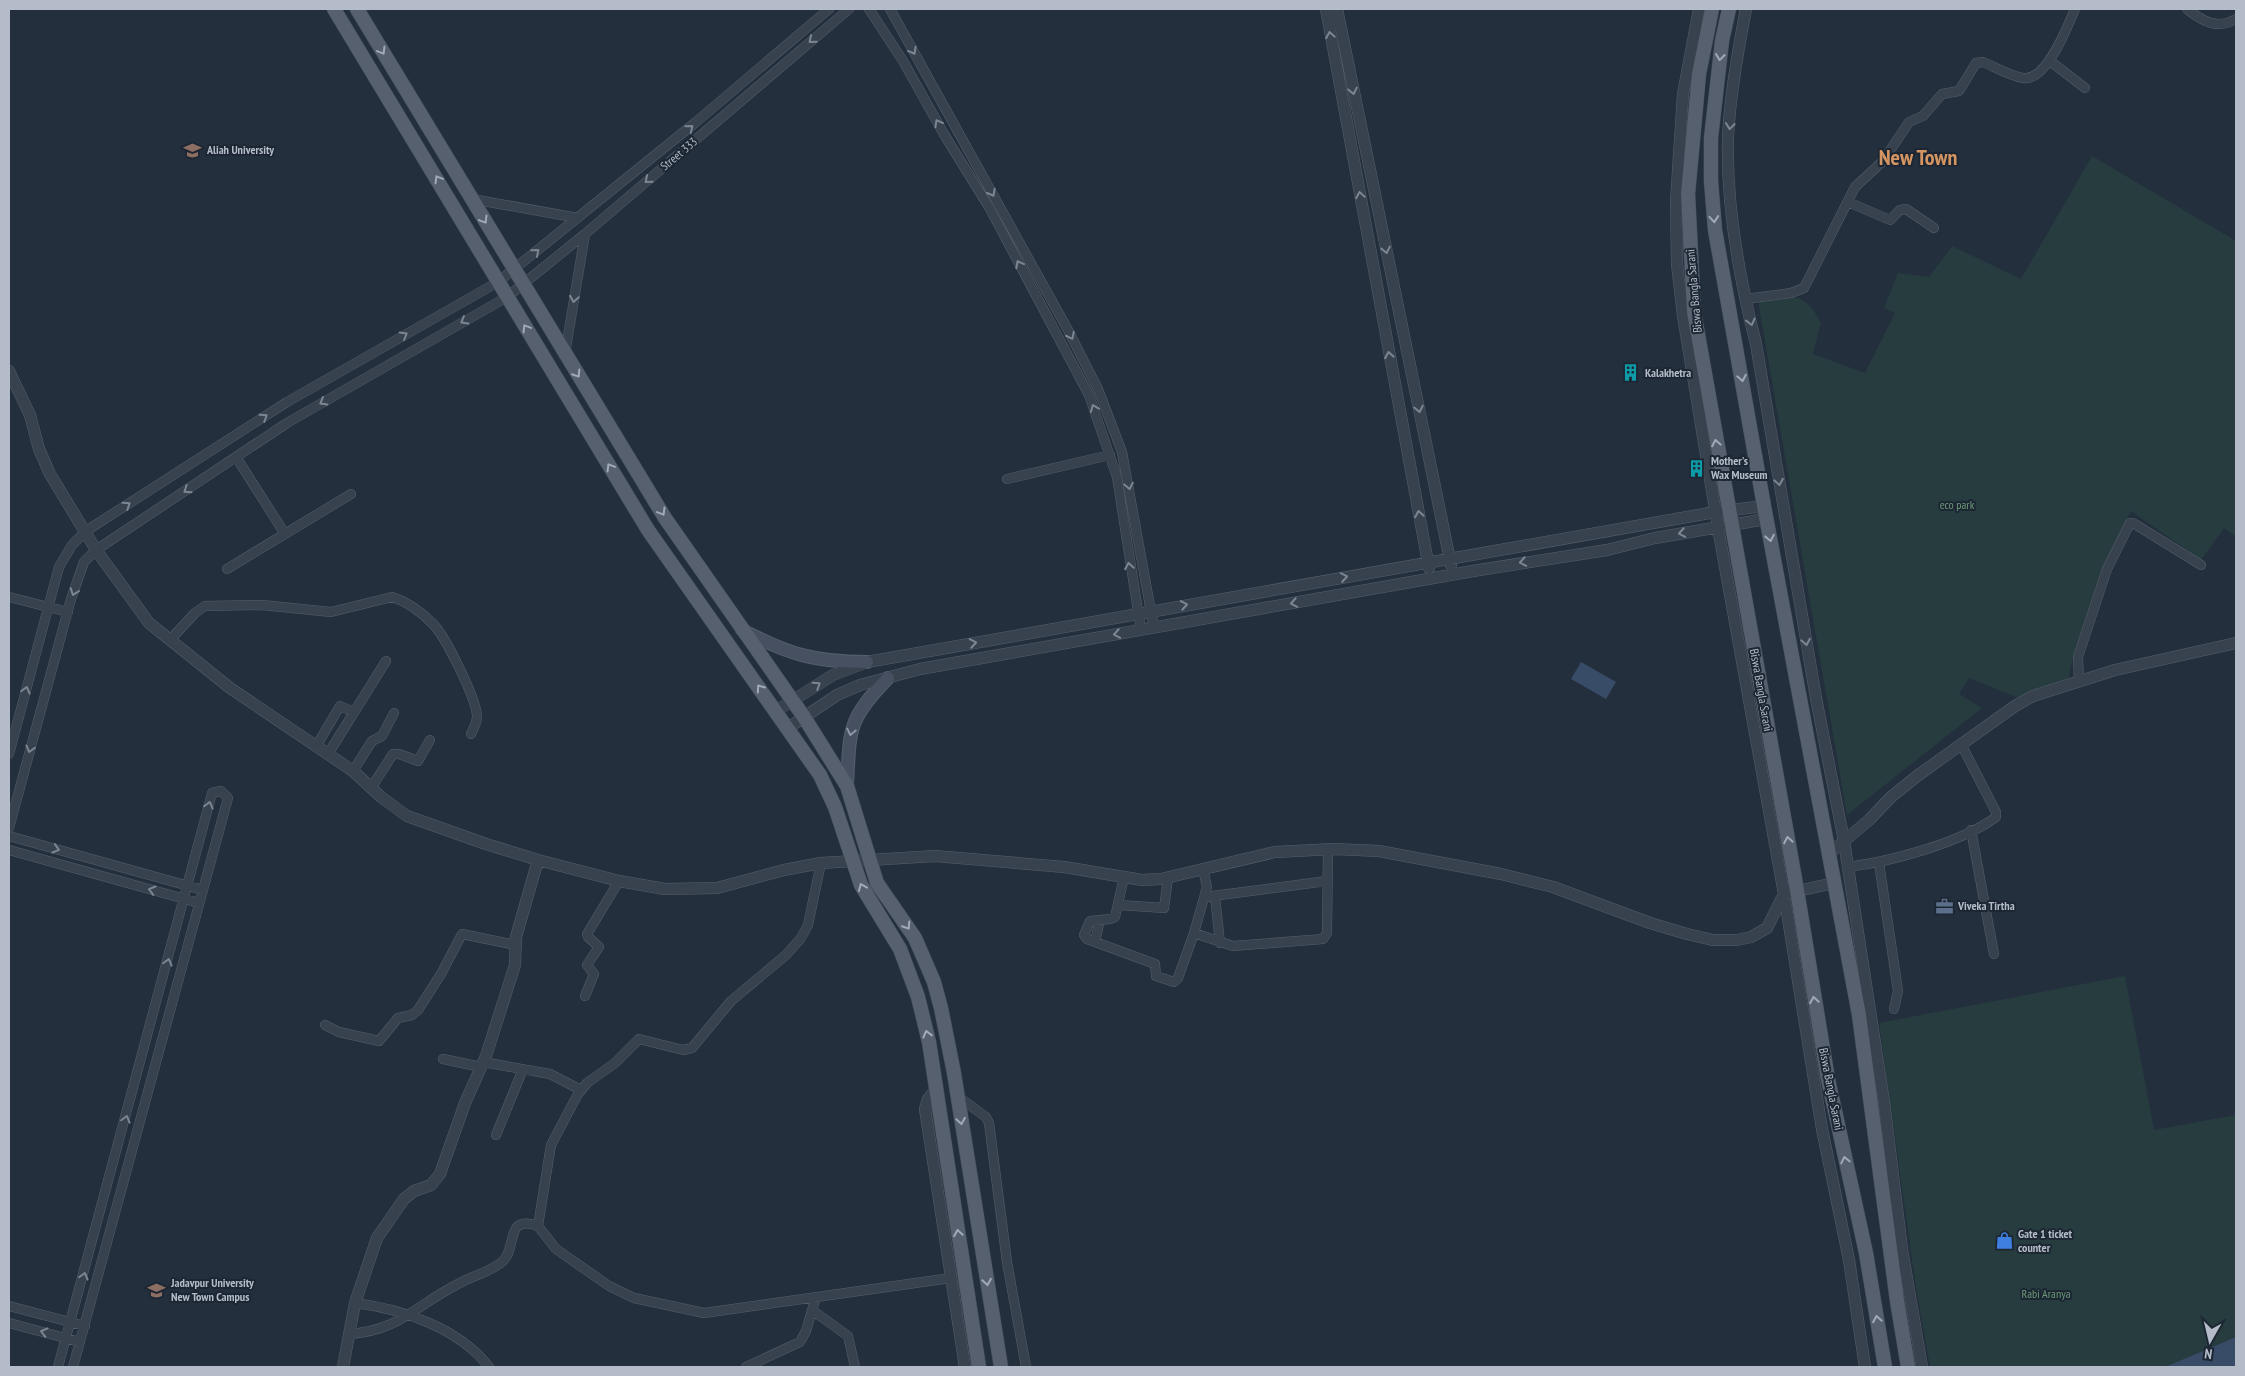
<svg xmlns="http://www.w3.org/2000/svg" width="2245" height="1376" viewBox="0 0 2245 1376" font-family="'PT Sans Narrow',sans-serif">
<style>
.green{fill:#263c3f}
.water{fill:#394c67}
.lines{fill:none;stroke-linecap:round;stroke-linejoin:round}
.minor-casing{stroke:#565f6c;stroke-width:10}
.tertiary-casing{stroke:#565f6c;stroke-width:12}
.secondary-casing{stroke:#565f6c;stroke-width:14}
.primary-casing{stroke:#414a57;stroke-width:15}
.minor{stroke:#38414e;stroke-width:9}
.tertiary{stroke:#38414e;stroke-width:11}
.secondary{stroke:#465061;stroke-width:12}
.primary{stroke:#56606e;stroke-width:14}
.oneway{stroke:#7c8592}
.oneway2{stroke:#a1aab7}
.oneway3{stroke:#8e96a5}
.labels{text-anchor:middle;stroke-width:4;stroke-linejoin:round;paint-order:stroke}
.poi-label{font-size:12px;font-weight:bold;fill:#b4bcc9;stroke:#1d2633;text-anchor:start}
.street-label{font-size:12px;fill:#b4bcc9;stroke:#1d2633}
.park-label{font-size:12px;fill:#6b9a76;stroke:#1d2633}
.town-label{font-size:22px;font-weight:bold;fill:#d59563;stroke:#1d2633}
</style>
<rect width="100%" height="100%" fill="#242f3e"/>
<path class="green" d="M2092,156l144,85v296l-12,-9 -23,32 -70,-49c-20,37 -32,72 -45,112 -7,19 -15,35 -17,55l-48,21 -52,-21 -10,16 23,14 -135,107 -89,-514c31,-7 47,-10 63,22l-8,31 52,19 30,-60 -11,-5 14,-35 31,4 23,-31 69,33z
M2125,976l29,154 82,-15v222l-71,30h-235l-15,-86 -36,-258z"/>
<path class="water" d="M1581,662l35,20 -10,17 -35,-20z
M2236,1337v30h-71z"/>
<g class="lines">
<defs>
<path id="minor" d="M869,9l34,52 42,75 44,71 100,188 28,82 24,153
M890,9l178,321 30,59 24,63 32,176
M2187,9c15,12 30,21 49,10
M2050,61l35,27
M472,199l106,19
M1848,202l42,18 10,-10 6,-1 28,19
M1745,299l46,-6 13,-5 51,-101 28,-26 26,-39 14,-6 19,-22 17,-3 17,-28 7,-1c12,5 27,14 40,16 24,4 45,-53 52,-69
M565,354l20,-120
M236,457l49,77
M1007,479l103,-24
M227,569l124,-75
M9,597l59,15
M170,640l25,-27 10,-7 57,-1 69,7 61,-15c14,4 31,16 42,28 12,13 42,73 43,91 0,6 -3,12 -6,18
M2079,681l-1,-24 29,-88 23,-46h3l68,42
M317,745l23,-39 14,6
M9,754l50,-187 13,-22 14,-14 201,-129 211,-120 198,-160 133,-113
M328,754l58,-93
M353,771l19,-30 10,-5 12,-23
M371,788l22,-34h6l19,7 12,-21
M9,828l62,-229 13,-37 12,-12 191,-127 220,-126 78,-63 264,-225
M1971,830l23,124
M9,836l194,54
M9,850l190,53
M1879,863l19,128 -4,18
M1847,867c42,-5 114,-24 149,-50v-5l-35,-68
M1203,869l4,18 -13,46 39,13 90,-7 4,-6 1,-84
M1124,877l-9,40 -5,2 -20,2 -6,14 3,4 68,25 1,12 18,6 4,-4 16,-45
M1215,896l5,47
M1205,897l122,-16
M1119,905l45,3 4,-30
M1095,942l5,-22
M585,996l9,-22 -7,-9 12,-18 -11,-10 -1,-3 32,-53
M325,1025l14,7 40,9 19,-23 14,-3 6,-5 23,-36 21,-40 54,11
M443,1059l38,8
M483,1062l67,12 31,16
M957,1096l29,21 3,6 18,139 19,105
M496,1135l27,-66
M538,1226l13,-81 27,-51 9,-11 28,-20 24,-24 44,11 9,-2 39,-47 55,-46 15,-17 7,-13 13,-62
M355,1303c47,6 104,25 134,64
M9,1306l76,20
M812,1310l36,26 7,31
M9,1323l71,19
M349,1334c50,-3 67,-29 109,-50 14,-8 32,-12 44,-22 16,-14 2,-48 36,-36l18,23 53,37 25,12 70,15 247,-35
M58,1367l154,-574 9,-2 7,7 -155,569
M746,1367l54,-25 6,-11 10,-34"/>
<path id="tertiary" d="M1326,9l103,559
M1337,9l114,556
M1699,9l-16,85 -7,107 1,63 6,52 37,223 64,355 38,235 27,131 16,107
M1746,9c-8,41 -16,86 -18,128 -2,69 11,140 28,207l60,354 28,143 40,261 18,147 20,118
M9,371l21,44 9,34 11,25 46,76 53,73 81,65 123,83 28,26 26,19 79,28 52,16 81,21 46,8 52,-1 67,-18 37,-7 114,-7 129,11 78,13 19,-1 114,-27 59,-3 45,2 122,23 52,13 97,36 37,11 26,6h24l14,-3 16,-9 17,-34 50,-11
M776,711l57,-36 34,-13 848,-150 49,-6
M788,728l49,-33 23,-10 60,-16 553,-98 134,-21 48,-12 111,-19
M1830,853l39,-33 22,-23 26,-21 98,-70 18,-10 82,-26 121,-27
M936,1089l-8,10 -3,10 40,258
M343,1367l12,-64 22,-65 27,-39 10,-8 17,-6 9,-11 25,-71 21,-47 29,-91 1,-28 22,-77"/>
<path id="secondary" d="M742,630c46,24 72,32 125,32
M847,786c3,-57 0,-66 41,-108"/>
<path id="primary" d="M334,9l314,521 172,245 15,32 26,78 39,64 18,48 11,45 50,325
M357,9l308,509 139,199 43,69 30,97 38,55 19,44 7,26 13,65 47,294
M1712,9l-13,65 -11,120 6,118 103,578 31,189 38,174 19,114
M1729,9l-7,32 -11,97v43l4,49 49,276 95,509 38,286 11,66"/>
</defs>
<use href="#minor" class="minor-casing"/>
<use href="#tertiary" class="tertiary-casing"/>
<use href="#secondary" class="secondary-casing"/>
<use href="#primary" class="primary-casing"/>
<use href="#minor" class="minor"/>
<use href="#tertiary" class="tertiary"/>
<use href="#secondary" class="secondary"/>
<use href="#primary" class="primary"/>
</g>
<defs><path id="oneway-chevron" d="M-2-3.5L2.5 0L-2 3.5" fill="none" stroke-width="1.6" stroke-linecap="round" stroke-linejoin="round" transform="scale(1.25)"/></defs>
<g class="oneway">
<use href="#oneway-chevron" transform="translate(1330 35) rotate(-100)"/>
<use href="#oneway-chevron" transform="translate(812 40) rotate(140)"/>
<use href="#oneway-chevron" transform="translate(913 51) rotate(61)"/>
<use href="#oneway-chevron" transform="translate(1353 91) rotate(78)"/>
<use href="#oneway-chevron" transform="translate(938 123) rotate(-119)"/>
<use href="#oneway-chevron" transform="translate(1730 126) rotate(96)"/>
<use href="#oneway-chevron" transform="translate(690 128) rotate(-39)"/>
<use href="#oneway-chevron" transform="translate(648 180) rotate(140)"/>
<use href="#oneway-chevron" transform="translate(992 193) rotate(61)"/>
<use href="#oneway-chevron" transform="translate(1360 195) rotate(-100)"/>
<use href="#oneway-chevron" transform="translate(1386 250) rotate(78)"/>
<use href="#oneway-chevron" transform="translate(536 252) rotate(-40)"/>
<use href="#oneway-chevron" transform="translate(1019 264) rotate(-118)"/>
<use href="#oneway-chevron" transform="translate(574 299) rotate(99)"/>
<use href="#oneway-chevron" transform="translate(464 321) rotate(150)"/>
<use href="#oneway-chevron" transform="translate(1751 322) rotate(76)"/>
<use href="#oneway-chevron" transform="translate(404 335) rotate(-30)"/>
<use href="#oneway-chevron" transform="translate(1071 336) rotate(63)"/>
<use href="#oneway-chevron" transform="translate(1389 355) rotate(-100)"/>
<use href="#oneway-chevron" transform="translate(323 402) rotate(150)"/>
<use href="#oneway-chevron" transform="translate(1094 408) rotate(-112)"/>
<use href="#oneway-chevron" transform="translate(1419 409) rotate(78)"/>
<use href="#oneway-chevron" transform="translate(264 417) rotate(-33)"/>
<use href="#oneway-chevron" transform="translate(1779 482) rotate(80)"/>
<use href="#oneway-chevron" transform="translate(1129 486) rotate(79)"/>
<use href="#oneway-chevron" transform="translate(187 490) rotate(146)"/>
<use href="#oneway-chevron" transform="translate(127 505) rotate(-33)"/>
<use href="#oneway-chevron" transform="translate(1419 514) rotate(-100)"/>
<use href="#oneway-chevron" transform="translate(1682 533) rotate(170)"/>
<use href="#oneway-chevron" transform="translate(1523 562) rotate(170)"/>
<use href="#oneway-chevron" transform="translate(1129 566) rotate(-99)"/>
<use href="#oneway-chevron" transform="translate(1344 577) rotate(-10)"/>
<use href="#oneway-chevron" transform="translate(74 592) rotate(110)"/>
<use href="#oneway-chevron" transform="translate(1294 603) rotate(170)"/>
<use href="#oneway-chevron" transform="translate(1184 605) rotate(-10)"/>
<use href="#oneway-chevron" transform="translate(1117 634) rotate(170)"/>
<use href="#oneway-chevron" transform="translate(1806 642) rotate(80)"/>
<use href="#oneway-chevron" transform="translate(973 643) rotate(-10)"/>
<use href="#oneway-chevron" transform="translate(817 685) rotate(-33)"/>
<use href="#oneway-chevron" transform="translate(26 690) rotate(-75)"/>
<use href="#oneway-chevron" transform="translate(30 749) rotate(105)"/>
<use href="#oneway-chevron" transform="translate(209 805) rotate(-75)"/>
<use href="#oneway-chevron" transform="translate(56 849) rotate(16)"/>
<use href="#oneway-chevron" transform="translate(152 890) rotate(-164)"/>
<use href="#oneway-chevron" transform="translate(168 962) rotate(-75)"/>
<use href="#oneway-chevron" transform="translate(126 1119) rotate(-75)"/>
<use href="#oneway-chevron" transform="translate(84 1276) rotate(-75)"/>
<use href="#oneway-chevron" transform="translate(44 1332) rotate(-166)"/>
</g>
<g class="oneway2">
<use href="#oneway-chevron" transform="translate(382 51) rotate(59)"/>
<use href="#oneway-chevron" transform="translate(1720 57) rotate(97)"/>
<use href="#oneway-chevron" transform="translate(438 179) rotate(-121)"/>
<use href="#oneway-chevron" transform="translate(1714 219) rotate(85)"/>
<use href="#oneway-chevron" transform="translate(484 220) rotate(59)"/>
<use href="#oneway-chevron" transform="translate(526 328) rotate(-121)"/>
<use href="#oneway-chevron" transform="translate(577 374) rotate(57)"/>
<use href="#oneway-chevron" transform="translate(1742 378) rotate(80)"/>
<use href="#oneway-chevron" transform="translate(1716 443) rotate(-100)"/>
<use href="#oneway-chevron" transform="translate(610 467) rotate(-121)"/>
<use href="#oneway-chevron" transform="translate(662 512) rotate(59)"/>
<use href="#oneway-chevron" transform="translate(1770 538) rotate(79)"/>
<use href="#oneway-chevron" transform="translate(760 688) rotate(-125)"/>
<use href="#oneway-chevron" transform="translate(1788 840) rotate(-100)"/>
<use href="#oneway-chevron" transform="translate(862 887) rotate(-113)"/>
<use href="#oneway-chevron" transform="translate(907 926) rotate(57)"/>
<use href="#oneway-chevron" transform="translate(1814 1000) rotate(-99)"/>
<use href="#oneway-chevron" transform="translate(927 1034) rotate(-104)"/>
<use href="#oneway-chevron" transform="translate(961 1121) rotate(81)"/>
<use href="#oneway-chevron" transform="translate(1845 1160) rotate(-102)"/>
<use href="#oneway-chevron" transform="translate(958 1233) rotate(-99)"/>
<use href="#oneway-chevron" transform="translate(987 1282) rotate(81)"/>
<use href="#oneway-chevron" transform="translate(1877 1319) rotate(-100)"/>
</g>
<use class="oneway3" href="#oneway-chevron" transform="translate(851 732) rotate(102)"/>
<defs>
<symbol id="university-bare" viewBox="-9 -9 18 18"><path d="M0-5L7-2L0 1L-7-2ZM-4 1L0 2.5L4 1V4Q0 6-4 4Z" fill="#8d6e63" stroke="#1d2633" stroke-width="2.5" paint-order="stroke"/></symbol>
<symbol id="building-bare" viewBox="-9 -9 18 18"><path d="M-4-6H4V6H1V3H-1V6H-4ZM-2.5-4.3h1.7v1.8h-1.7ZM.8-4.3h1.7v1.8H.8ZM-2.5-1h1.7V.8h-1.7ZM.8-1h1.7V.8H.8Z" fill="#0f9aa8" stroke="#1d2633" stroke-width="2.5" paint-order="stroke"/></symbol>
<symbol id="office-bare" viewBox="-9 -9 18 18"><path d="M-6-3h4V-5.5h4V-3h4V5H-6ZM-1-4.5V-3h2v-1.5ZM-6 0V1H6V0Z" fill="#5c6f8a" stroke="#1d2633" stroke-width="2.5" paint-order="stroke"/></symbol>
<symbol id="shop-bare" viewBox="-9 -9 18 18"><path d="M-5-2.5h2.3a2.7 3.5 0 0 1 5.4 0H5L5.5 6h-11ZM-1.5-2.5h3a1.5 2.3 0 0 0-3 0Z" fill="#3f7fe0" stroke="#1d2633" stroke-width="2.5" paint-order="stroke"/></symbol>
</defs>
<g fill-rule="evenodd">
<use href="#university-bare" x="180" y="138" width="25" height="25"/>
<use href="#building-bare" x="1618" y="360" width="25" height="25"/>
<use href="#building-bare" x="1684" y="456" width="25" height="25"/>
<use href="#office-bare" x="1932" y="894" width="25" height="25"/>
<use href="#shop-bare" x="1992" y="1228" width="25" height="25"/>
<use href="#university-bare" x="144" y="1278" width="25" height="25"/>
</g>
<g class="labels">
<g class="poi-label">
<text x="207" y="154">Aliah University</text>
<text x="1645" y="377">Kalakhetra</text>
<text x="1711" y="465">Mother's<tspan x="1711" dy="14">Wax Museum</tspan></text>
<text x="1958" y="910">Viveka Tirtha</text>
<text x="2018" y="1238">Gate 1 ticket<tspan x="2018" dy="14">counter</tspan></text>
<text x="171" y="1287">Jadavpur University<tspan x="171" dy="14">New Town Campus</tspan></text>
</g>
<g class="street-label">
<text transform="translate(679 154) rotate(-40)" y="4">Street 333</text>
<text transform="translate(1694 291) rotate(-95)" y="4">Biswa Bangla Sarani</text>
<text transform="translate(1761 690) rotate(80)" y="4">Biswa Bangla Sarani</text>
<text transform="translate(1831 1089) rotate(79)" y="4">Biswa Bangla Sarani</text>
</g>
<g class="park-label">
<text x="1957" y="509">eco park</text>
<text x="2046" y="1298">Rabi Aranya</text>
</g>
<g class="town-label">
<text x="1918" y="165">New Town</text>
</g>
</g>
<rect width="2245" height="1376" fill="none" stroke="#b4bcc9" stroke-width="20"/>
<g transform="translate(2210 1341) rotate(188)" stroke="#1d2633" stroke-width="4" paint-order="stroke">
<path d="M0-4L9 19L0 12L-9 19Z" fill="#b4bcc9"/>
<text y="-8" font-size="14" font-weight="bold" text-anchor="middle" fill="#b4bcc9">N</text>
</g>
</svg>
